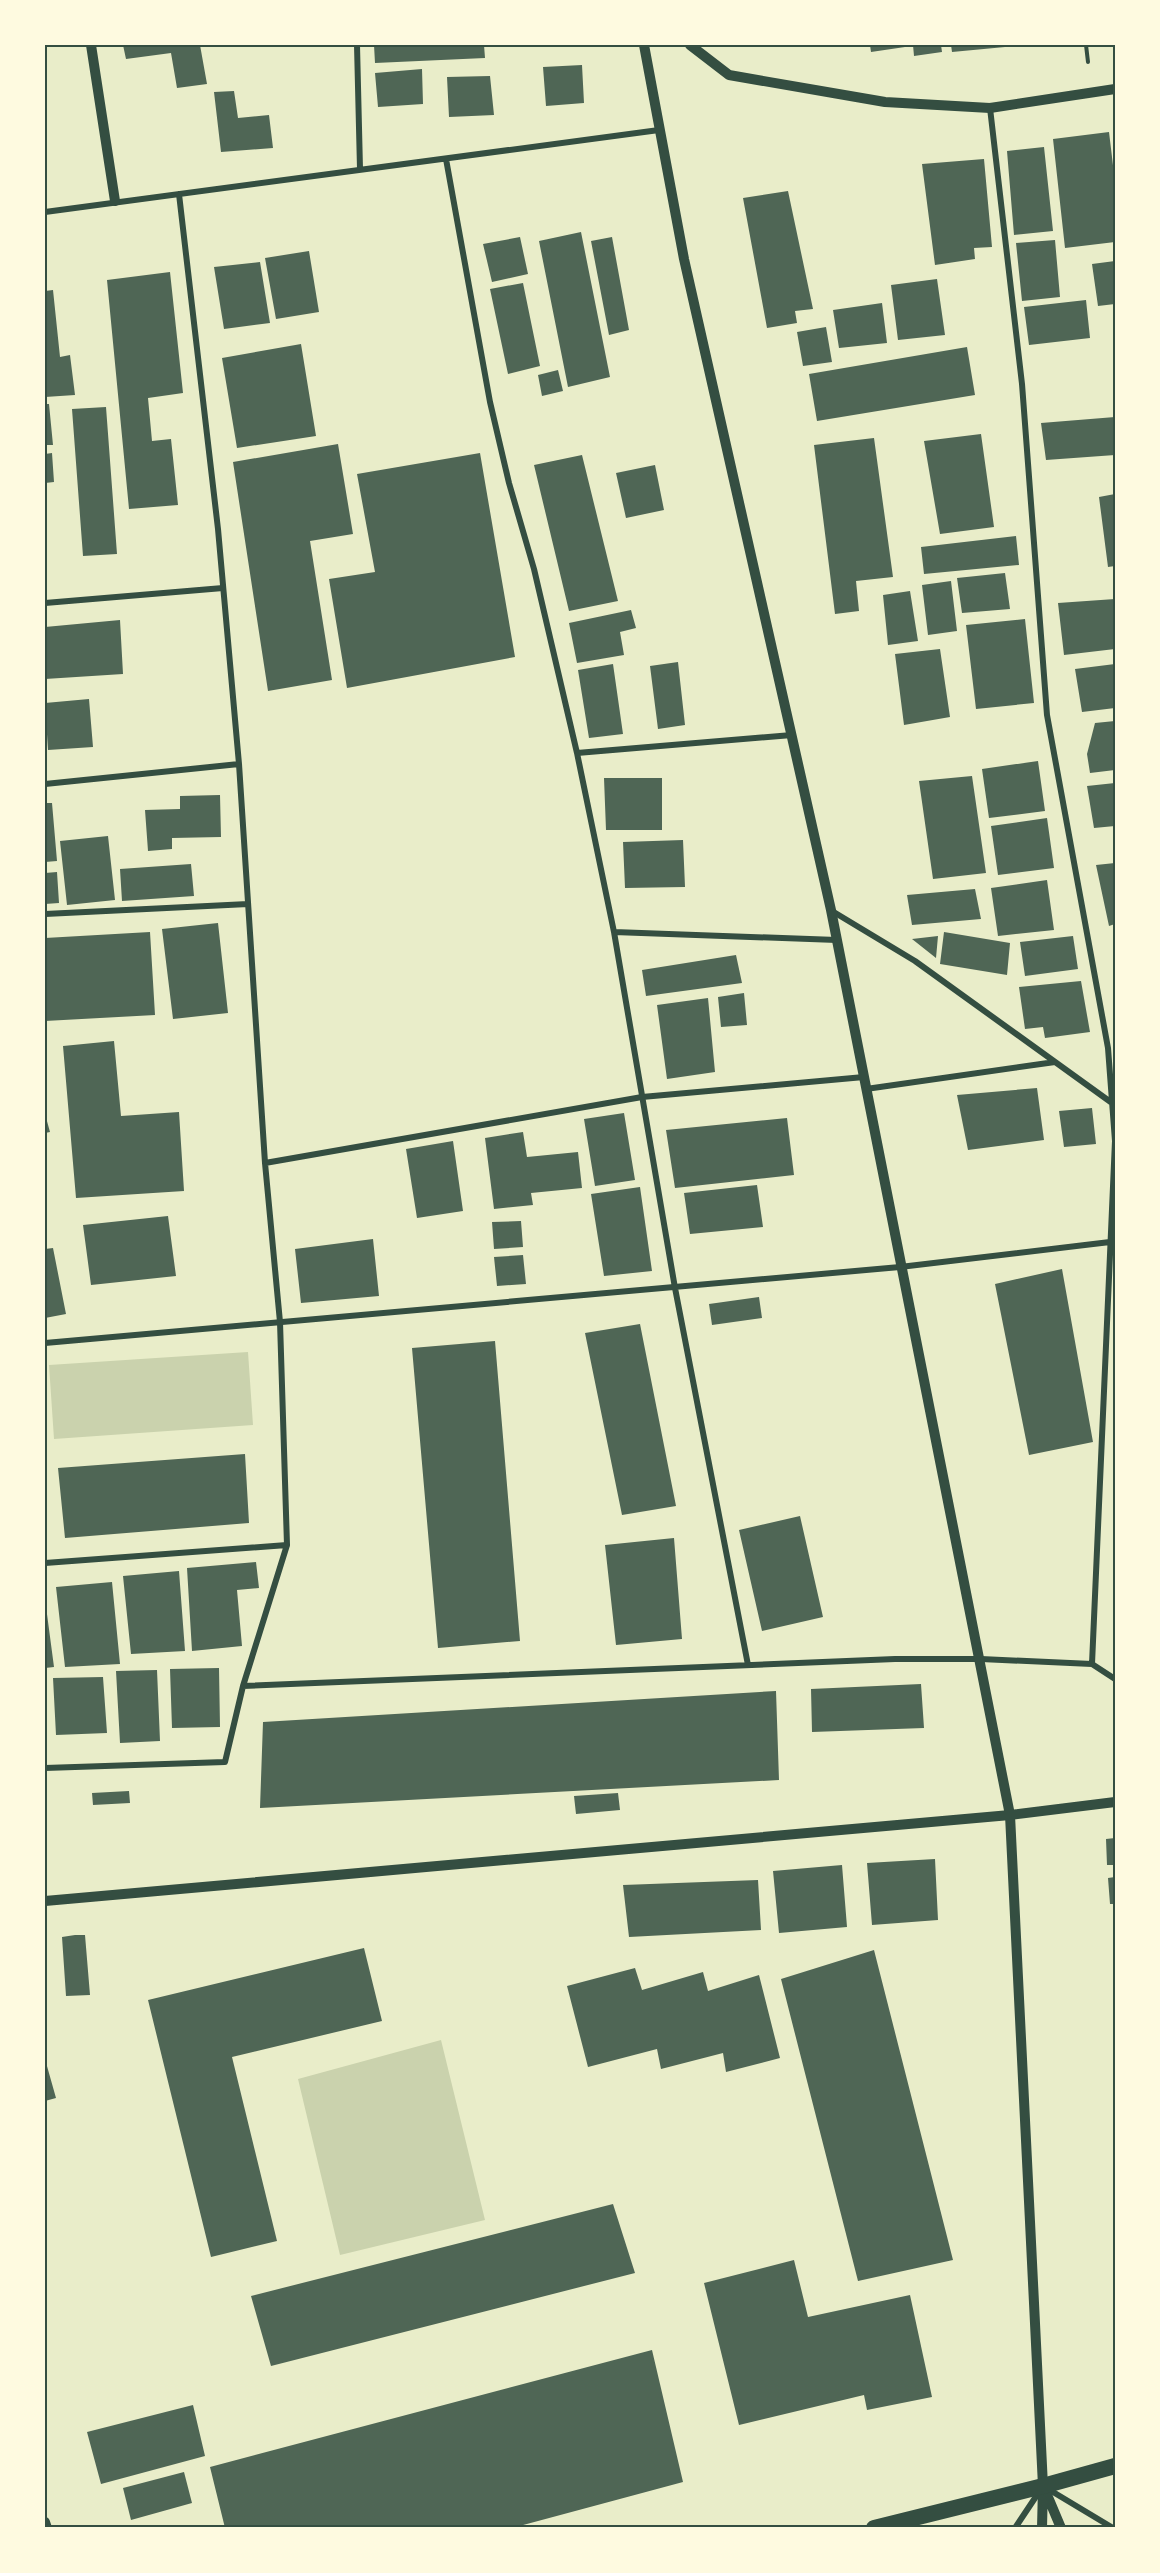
<svg xmlns="http://www.w3.org/2000/svg" width="1160" height="2573" viewBox="0 0 1160 2573" font-family="Mulish,sans-serif">
<style>
.green{fill:#cad2ad}
.building{fill:#4f6655}
.lines{fill:none;stroke-linecap:round;stroke-linejoin:round}
.path{stroke:#344e41;stroke-width:4}
.minor{stroke:#344e41;stroke-width:6}
.tertiary{stroke:#344e41;stroke-width:10}
.trunk{stroke:#344e41;stroke-width:16}
.neatline{fill:none;stroke:#344e41;stroke-width:2}
</style>
<rect width="100%" height="100%" fill="#e9edc9"/>
<path class="green" d="M248,1352l5,73 -199,14 -5,-74z
M441,2040l44,180 -145,35 -42,-176z"/>
<path class="building" d="M123,45h77l7,39 -30,4 -6,-35 -45,6z
M374,45h110l1,13 -110,5z
M870,45h35v2l-34,5z
M913,45h28l1,7 -28,4z
M951,45h54v2l-53,5z
M582,65l2,38 -38,3 -3,-39z
M422,69l1,35 -45,3 -3,-34z
M490,76l4,39 -45,2 -2,-40z
M234,91l4,27 31,-3 4,33 -52,4 -7,-60z
M1109,132l6,50v60l-50,6 -12,-109z
M1044,147l9,84 -39,4 -7,-84z
M984,159l8,88 -18,1 1,11 -40,6 -13,-101z
M788,191l25,118 -18,2 2,12 -30,5 -24,-130z
M581,232l29,145 -42,10 -29,-146z
M520,237l8,37 -36,8 -9,-38z
M612,237l17,93 -20,5 -18,-94z
M1055,240l5,57 -38,4 -6,-58z
M309,251l10,61 -43,7 -11,-61z
M1115,261v43l-17,2 -6,-42z
M260,262l10,61 -46,6 -10,-62z
M170,272l13,121 -35,5 4,43 19,-2 7,66 -49,4 -22,-229z
M937,279l8,56 -47,5 -7,-55z
M523,283l17,83 -32,8 -18,-85z
M53,290l7,67 10,-2 5,40 -30,2v-106z
M1086,300l4,38 -61,7 -5,-38z
M882,303l5,40 -48,5 -6,-38z
M826,327l6,35 -29,4 -6,-34z
M301,344l15,92 -79,12 -15,-90z
M967,347l8,48 -158,26 -8,-47z
M558,370l5,21 -21,5 -4,-21z
M45,404h4l4,41h-8z
M106,407l11,147 -34,2 -11,-147z
M1115,417v38l-69,5 -5,-37z
M981,434l13,93 -54,7 -16,-93z
M874,438l19,139 -37,4 3,30 -24,3 -21,-169z
M338,444l15,90 -43,7 22,139 -64,11 -35,-229z
M52,453l2,29 -9,1v-29z
M480,453l35,204 -168,31 -18,-109 46,-7 -18,-98z
M582,455l36,146 -49,10 -35,-146z
M655,465l9,45 -38,8 -10,-45z
M1115,494v72l-7,1 -9,-70z
M1016,536l3,29 -95,9 -3,-27z
M1005,573l5,36 -48,4 -5,-35z
M951,581l6,50 -29,4 -6,-50z
M910,591l8,50 -30,4 -5,-50z
M1115,599v50l-51,6 -6,-52z
M631,610l5,18 -16,4 4,23 -47,8 -8,-40z
M1025,619l9,84 -58,6 -10,-84z
M120,620l3,54 -78,5v-52z
M940,649l10,68 -46,8 -9,-71z
M678,662l7,63 -27,4 -8,-63z
M613,664l10,70 -34,4 -11,-68z
M1115,664v44l-33,4 -7,-43z
M89,699l4,48 -45,3 -3,-47z
M1115,721v49l-25,3 -3,-19 8,-31z
M1038,761l7,50 -56,7 -7,-49z
M972,776l14,97 -53,6 -14,-98z
M604,778h58v52h-56z
M1115,783v43l-21,2 -7,-42z
M220,795l1,42 -49,1v11l-24,2 -3,-41 35,-1v-13z
M45,803h7l5,58 -12,1z
M1047,818l7,50 -56,7 -7,-49z
M108,836l7,64 -48,5 -7,-64z
M683,840l2,47 -60,1 -2,-46z
M1115,863v61l-6,2 -13,-61z
M191,864l3,32 -72,5 -2,-32z
M57,872l2,31 -14,1v-31z
M1047,880l7,50 -56,6 -7,-48z
M975,889l6,30 -69,6 -5,-30z
M218,923l10,90 -55,6 -11,-90z
M150,932l5,83 -110,6v-83z
M944,932l66,11 -3,32 -67,-11z
M938,936l-2,22 -24,-19z
M1073,936l5,33 -53,7 -5,-34z
M736,955l6,28 -96,13 -4,-26z
M1081,981l9,51 -45,6 -2,-11 -18,2 -6,-42z
M744,993l3,32 -26,2 -3,-30z
M708,998l7,74 -48,7 -10,-74z
M114,1041l7,75 58,-4 5,79 -108,7 -13,-152z
M1037,1088l7,52 -76,10 -11,-55z
M1092,1108l4,36 -32,3 -5,-36z
M624,1113l11,67 -40,6 -11,-67z
M45,1114l5,18 -5,1z
M787,1118l7,57 -119,13 -9,-58z
M523,1132l4,25 51,-5 4,36 -51,5 2,12 -39,4 -9,-71z
M453,1141l10,70 -46,7 -11,-69z
M757,1185l6,42 -73,7 -6,-41z
M640,1187l12,84 -48,5 -13,-82z
M168,1216l8,60 -85,9 -8,-60z
M521,1221l2,26 -29,2 -2,-27z
M373,1239l6,57 -78,7 -6,-54z
M53,1248l13,66 -21,4v-69z
M523,1255l3,29 -29,2 -3,-29z
M1062,1269l31,173 -64,13 -34,-171z
M759,1297l3,21 -50,7 -3,-21z
M640,1324l36,182 -54,9 -37,-182z
M495,1341l25,300 -82,7 -26,-300z
M245,1454l4,69 -184,15 -7,-70z
M800,1516l23,101 -61,14 -23,-101z
M674,1538l8,101 -66,6 -11,-100z
M256,1562l3,26 -22,2 5,56 -50,5 -5,-83z
M179,1571l6,80 -54,3 -8,-78z
M112,1582l8,82 -55,3 -9,-80z
M45,1599l9,68 -9,1z
M219,1668l1,59 -48,1 -2,-59z
M157,1670l3,71 -40,2 -4,-72z
M103,1677l4,56 -51,2 -3,-57z
M921,1684l3,44 -112,4 -1,-43z
M776,1691l3,89 -519,28 3,-86z
M129,1791l1,12 -37,2 -1,-12z
M618,1793l2,17 -44,4 -2,-18z
M1115,1838v27h-8l-1,-26z
M935,1859l3,61 -66,5 -5,-62z
M842,1865l5,62 -68,6 -6,-62z
M1115,1877v27h-5l-2,-26z
M758,1880l3,50 -132,7 -6,-52z
M75,1935h10l5,60 -24,1 -4,-59z
M364,1948l18,73 -150,36 45,184 -66,16 -63,-257z
M874,1950l79,310 -95,21 -77,-302z
M635,1968l7,22 61,-18 5,19 51,-16 21,83 -54,14 -3,-19 -62,16 -4,-20 -69,18 -21,-81z
M45,2059l11,39 -11,3z
M613,2204l22,69 -364,93 -20,-70z
M794,2260l14,57 102,-22 22,102 -65,13 -3,-15 -125,30 -35,-142z
M652,2350l31,132 -171,46h-287l-15,-61z
M193,2405l12,51 -104,28 -14,-52z
M184,2472l8,31 -61,17 -8,-32z"/>
<g class="lines">
<path class="path" d="M1086,45l2,17"/>
<path class="minor" d="M357,45l3,124
M990,108l32,276 25,331 61,333 7,93 -23,523
M446,159l44,243 19,81 25,86 43,184 37,179 61,356 73,377
M45,212l614,-82
M45,603l178,-15
M577,753l215,-18
M45,784l194,-20
M832,911l83,50 197,142
M45,914l203,-10
M614,932l223,8
M866,1089l189,-27
M265,1163l377,-66 222,-20
M45,1343l855,-76 210,-25
M45,1563l242,-18
M243,1686l652,-27h86l111,5 23,15
M45,1768l180,-6 18,-76 44,-141 -7,-223 -15,-159 -26,-399 -21,-235 -39,-335
M1015,2528l28,-42 70,42"/>
<path class="tertiary" d="M91,45l24,156
M644,45l40,214 147,651 179,905 33,671 -1,42
M690,45l39,30 156,27 105,6 125,-19
M45,1901l965,-86 105,-13
M1045,2490l16,38
M45,2522l2,6"/>
<path class="trunk" d="M874,2528l169,-42 72,-20"/>
</g>
<rect width="1160" height="2573" fill="none" stroke="#fefae0" stroke-width="93"/>
<rect x="46" y="46" width="1068" height="2480" class="neatline"/>
</svg>
